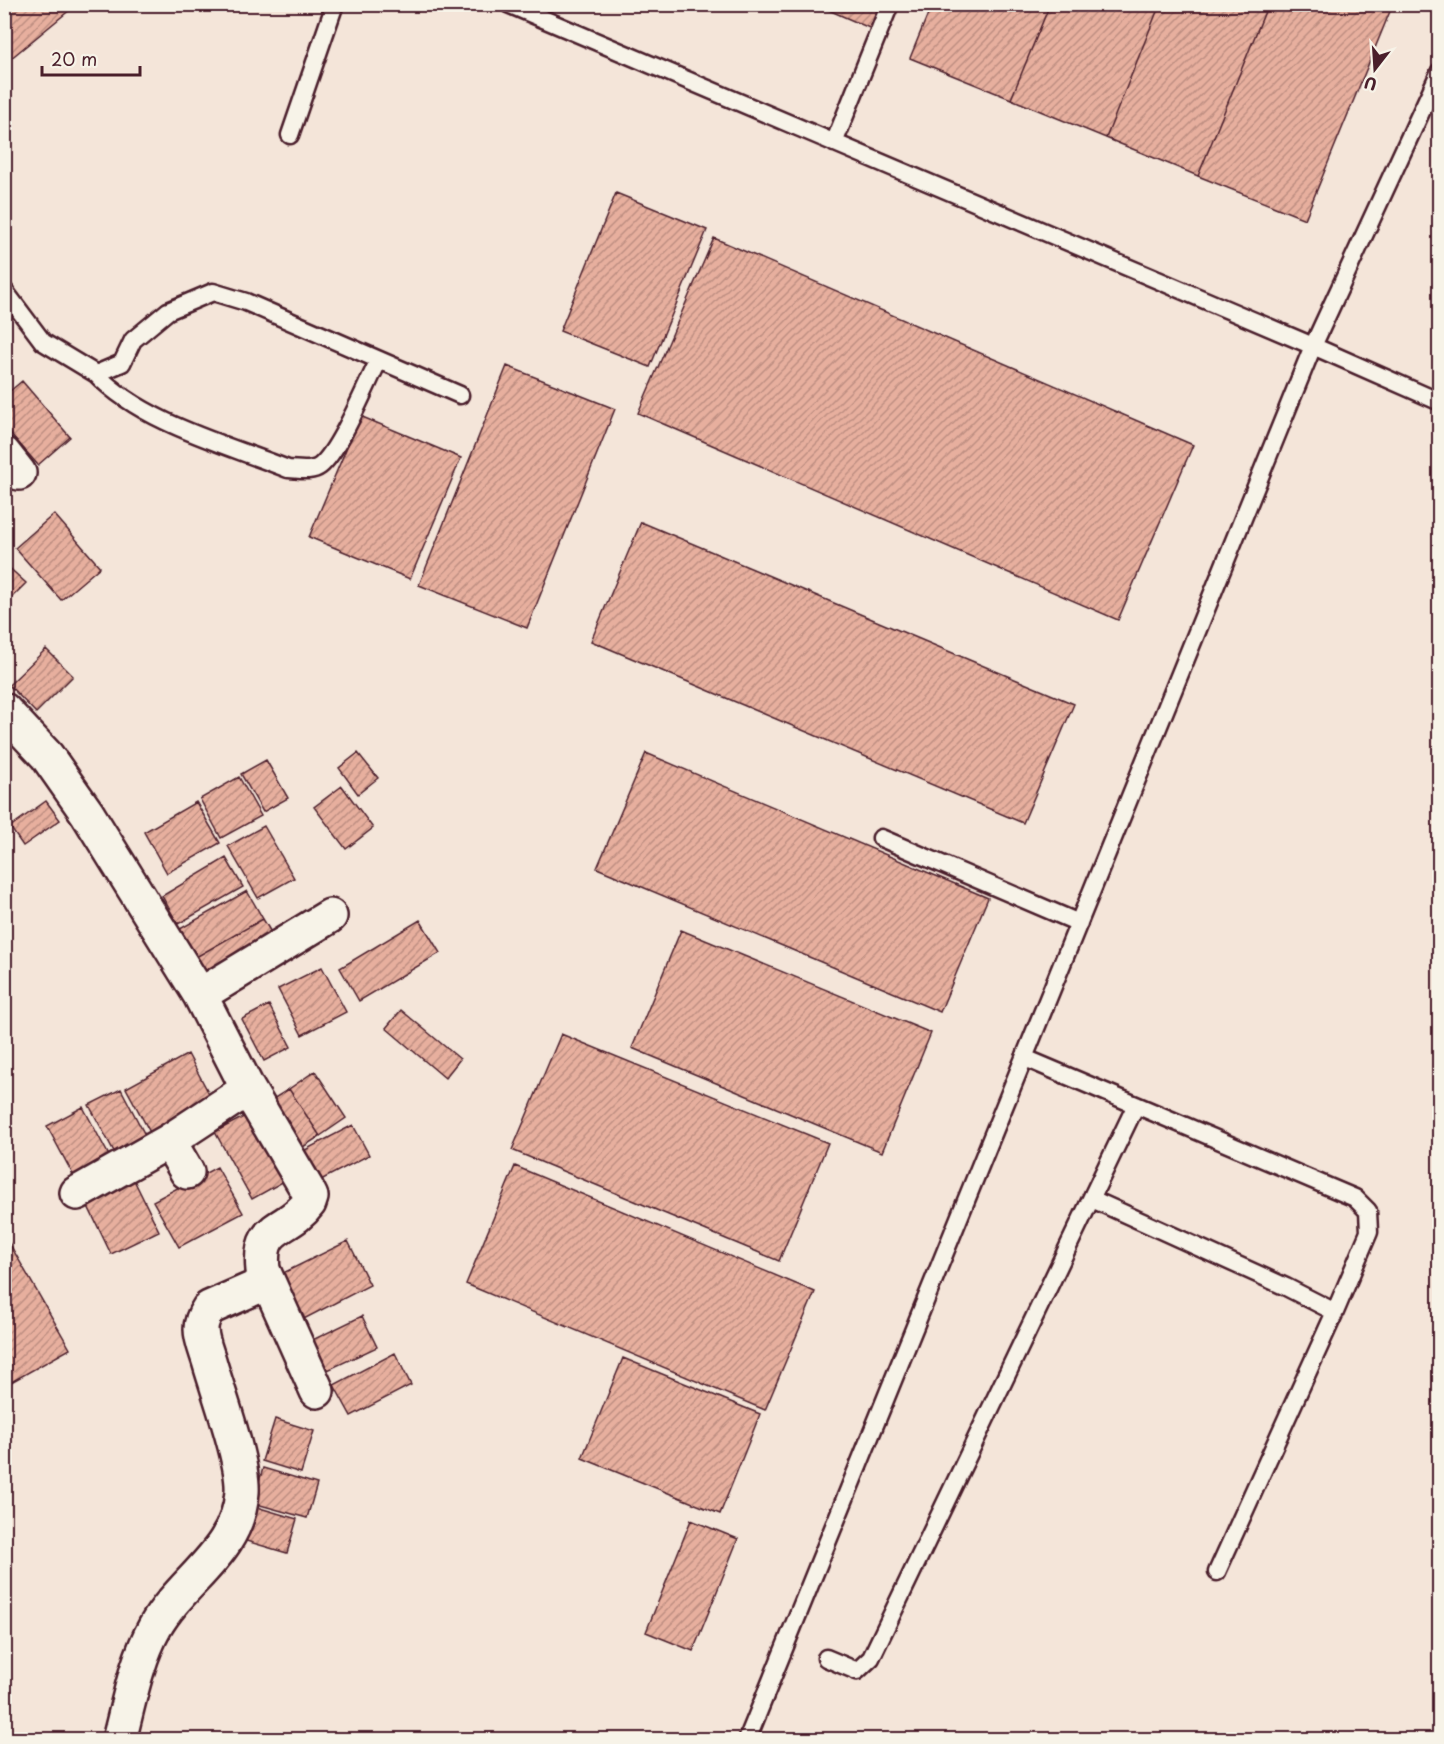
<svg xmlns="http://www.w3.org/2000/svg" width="1444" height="1744" viewBox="0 0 1444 1744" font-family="'Playpen Sans',sans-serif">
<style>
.building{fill:url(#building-hatch);stroke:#4a1f2b;stroke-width:1.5}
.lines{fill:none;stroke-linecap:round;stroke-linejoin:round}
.lane-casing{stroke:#4a1f2b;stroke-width:21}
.street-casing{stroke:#4a1f2b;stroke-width:38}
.lane{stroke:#f7f3e8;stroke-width:16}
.street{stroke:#f7f3e8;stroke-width:33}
</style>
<defs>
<pattern id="building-hatch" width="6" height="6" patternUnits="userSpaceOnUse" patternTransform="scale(1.5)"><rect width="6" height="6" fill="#e7af9e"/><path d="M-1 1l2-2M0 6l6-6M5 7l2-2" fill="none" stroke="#bd8e81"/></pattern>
</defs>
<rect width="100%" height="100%" fill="#f4e5d9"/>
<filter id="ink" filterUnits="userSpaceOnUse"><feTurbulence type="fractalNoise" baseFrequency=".0167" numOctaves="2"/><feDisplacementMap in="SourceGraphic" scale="12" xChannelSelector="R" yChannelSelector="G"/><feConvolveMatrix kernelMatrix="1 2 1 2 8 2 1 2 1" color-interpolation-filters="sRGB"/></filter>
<g filter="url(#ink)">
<path class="building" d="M4,4h73l-73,60z
M815,4h70l-11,26z
M932,4h118l-39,95 -101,-41z
M1050,4h110l-54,134 -95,-39z
M1160,4h108l-70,172 -92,-38z
M1268,4h125l-88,215 -107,-43z
M616,193l91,37 -57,137 -90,-36z
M714,238l479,207 -75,175 -480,-207z
M507,366l108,43 -88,219 -108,-43z
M22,381l48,56 -32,28 -34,-39v-30z
M360,416l101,42 -51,121 -101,-42z
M54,514l46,53 -39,33 -46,-52z
M641,522l433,182 -51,119 -432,-182z
M4,563l22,20 -20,20 -2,-2z
M46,649l27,27 -37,37 -27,-28z
M358,753l20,25 -20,16 -19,-26z
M646,753l342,145 -48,114 -343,-144z
M266,760l22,38 -25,14 -22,-38z
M239,777l22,39 -40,22 -21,-39z
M342,786l31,42 -27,21 -32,-42z
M46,801l14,19 -37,26 -13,-19z
M196,802l24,41 -53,30 -23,-41z
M264,826l30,52 -36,20 -30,-52z
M226,858l17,29 -65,37 -16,-28z
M247,891l16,28 -67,38 -16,-28z
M263,919l15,25 -67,38 -15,-25z
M420,920l20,33 -81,48 -19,-33z
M681,930l250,103 -49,119 -250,-104z
M322,967l24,45 -44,23 -24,-46z
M269,1005l22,42 -27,14 -22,-42z
M401,1010l59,49 -15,19 -59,-50z
M561,1034l267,109 -49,118 -267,-111z
M188,1054l26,49 -62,33 -26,-48z
M315,1071l31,47 -26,18 -31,-47z
M121,1089l27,52 -31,16 -28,-52z
M289,1089l31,47 -20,13 -32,-47z
M83,1107l31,58 -36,19 -31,-58z
M251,1113l37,66 -36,20 -37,-67z
M353,1125l16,30 -50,26 -16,-30z
M515,1166l300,126 -50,118 -299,-126z
M217,1167l26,46 -64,34 -26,-46z
M132,1176l27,55 -48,23 -26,-54z
M4,1234l66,115 -64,36 -2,-3z
M348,1241l22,44 -74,38 -23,-45z
M362,1316l15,31 -60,28 -15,-30z
M395,1353l16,32 -60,31 -17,-31z
M623,1358l137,56 -40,100 -138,-56z
M275,1419l39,12 -13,42 -39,-12z
M263,1468l54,16 -10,34 -54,-15z
M253,1506l44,13 -10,34 -44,-13z
M691,1520l47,19 -45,112 -47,-19z"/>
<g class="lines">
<defs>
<path id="lane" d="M508,4l805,342 127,56
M290,135l45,-131
M834,143l56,-139
M4,290l39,52 53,32 26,-11 11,-23 35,-29 45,-19 33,10 214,93
M96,374c47,49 129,70 192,95 9,0 23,4 32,-3 20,-16 46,-81 59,-106
M881,838l198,85
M1092,1199l194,88 49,25 34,-80 -1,-21 -13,-13 -219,-93
M1217,1572l118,-260
M826,1658l31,13 14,-13 265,-553 -111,-47
M747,1740l566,-1394 127,-275"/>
<path id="street" d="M4,454l15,19
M4,710l43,46 40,57 113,182 48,94 59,100 4,8 -2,6c-22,30 -51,19 -46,67l54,121
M200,995l130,-79
M187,1172l-18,-31 79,-52
M77,1193l92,-52
M119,1740c10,-38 17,-79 36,-113 28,-49 83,-74 87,-135 2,-29 -23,-97 -32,-128 -3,-11 -9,-24 -9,-35 0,-8 4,-15 8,-21l59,-26"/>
</defs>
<use href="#lane" class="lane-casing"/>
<use href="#street" class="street-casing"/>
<use href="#lane" class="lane"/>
<use href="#street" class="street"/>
</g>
</g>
<rect width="1444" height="1744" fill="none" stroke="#f7f3e8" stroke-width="24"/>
<rect x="12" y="12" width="1420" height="1720" fill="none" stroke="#4a1f2b" stroke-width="2" filter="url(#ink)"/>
<g transform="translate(1375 69) rotate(197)" stroke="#f7f3e8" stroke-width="4.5" paint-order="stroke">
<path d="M0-4.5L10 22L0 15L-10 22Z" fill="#4a1f2b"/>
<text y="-9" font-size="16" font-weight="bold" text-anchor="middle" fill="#4a1f2b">U</text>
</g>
<path d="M42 66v9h98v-9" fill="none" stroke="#4a1f2b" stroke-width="3"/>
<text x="51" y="66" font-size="18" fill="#4a1f2b" stroke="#f7f3e8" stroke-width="4.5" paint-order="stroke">20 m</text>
</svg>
